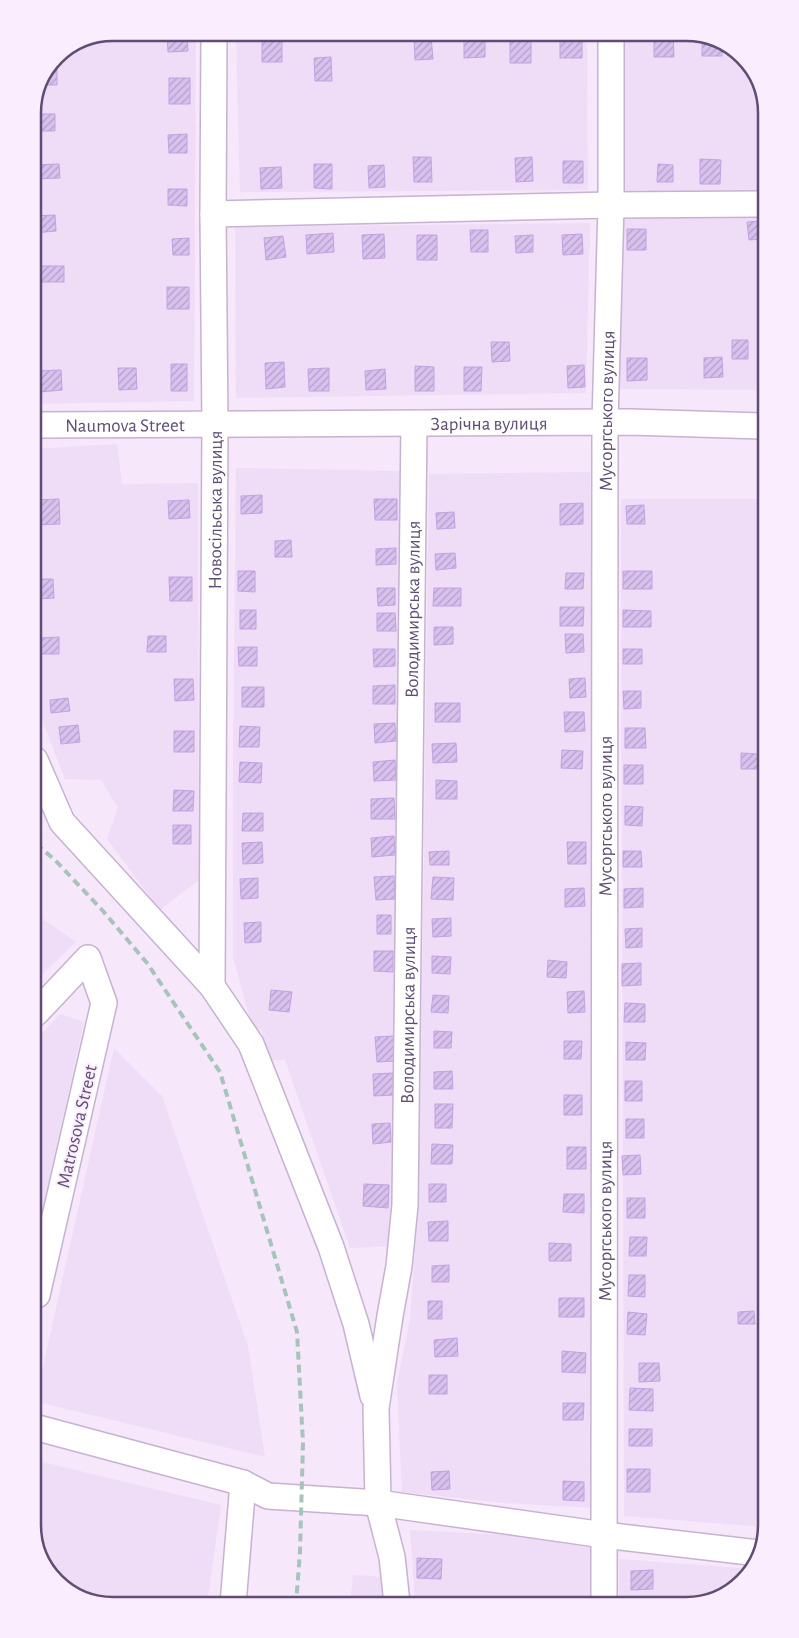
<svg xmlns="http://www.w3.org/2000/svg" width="799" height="1638" viewBox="0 0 799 1638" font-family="'Alegreya Sans',sans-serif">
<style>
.residential{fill:#efdcf7}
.building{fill:url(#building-hatch);stroke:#c2a2e0}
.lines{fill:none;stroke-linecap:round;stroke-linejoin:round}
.minor-casing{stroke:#c5b3d1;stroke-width:28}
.minor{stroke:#fff;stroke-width:25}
.rail{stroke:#a6c4ba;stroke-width:4;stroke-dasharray:8 5;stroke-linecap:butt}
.labels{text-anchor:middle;stroke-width:4;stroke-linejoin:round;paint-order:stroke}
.street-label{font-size:19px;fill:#604d73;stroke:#faedfe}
.rim{fill:none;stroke:#604d73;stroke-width:2.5}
</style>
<defs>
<pattern id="building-hatch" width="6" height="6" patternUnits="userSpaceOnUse" patternTransform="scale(1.25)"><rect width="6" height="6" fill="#d9c1ef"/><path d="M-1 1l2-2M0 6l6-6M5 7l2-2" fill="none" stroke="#b39fc6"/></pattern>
</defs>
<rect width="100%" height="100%" fill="#f6e7fb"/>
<path class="residential" d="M113,33h83l-2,368 -160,3 -1,-296 23,-52z
M236,33h351l1,157 -348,2z
M625,33h67l43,16 25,33 1,108 -137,1z
M761,215l1,175 -145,-1 3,-171z
M590,223l-4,170 -350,5 -1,-171z
M117,444l5,40 76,-1 1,397 -39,30 -53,-71 11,-31 -17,-28 -36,-1 -27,-69 -3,-51 -1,-210z
M236,468l165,3 2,326 -3,188 -9,261 -41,2 -65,-188h-15l-9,-31 -8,1 -20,-73v-199z
M590,472l4,408 2,628 -91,-5 -103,-11 -5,-108 13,-66 5,-66 6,-189 8,-589z
M621,499h141l4,1028 -142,-11z
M36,914l40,28 -40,38z
M60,1014l24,8 -47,211 -1,-193z
M114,1048l48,48 86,250 17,111 -227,-55v-13z
M38,1461l183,44 -14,99 -99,1 -44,-16 -25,-33z
M410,1530l96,5 84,12v54l-175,1z
M619,1559l134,10 -36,30 -98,1z
M353,1575l33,2 1,26h-37z"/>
<path class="building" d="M167,33h20l1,18 -20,1z
M654,33h19l1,24h-20z
M510,34h21v29h-21z
M560,34h22v24h-22z
M464,35h21v22l-21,1z
M262,36h20v26h-20z
M431,36l2,23 -18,1 -1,-23z
M702,37l20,7v12h-20z
M331,57l1,24h-17l-1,-23z
M53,63h4v22h-14z
M169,78h21v26h-21z
M35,114h20v17h-20z
M187,134v19h-18l-1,-18z
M413,157h18l1,25h-18z
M532,157l1,24 -17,1 -1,-24z
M700,159l21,1 -1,24h-20z
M563,161h20v22h-20z
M59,164l1,14 -27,1v-14z
M314,164h18v25l-18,-1z
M658,164l15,1v17h-16z
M384,165l1,22 -16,1 -1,-22z
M281,167l1,21 -21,1 -1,-21z
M168,189h19v17l-19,-1z
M55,215l1,16 -22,2 -1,-17z
M761,221v18l-12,1 -2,-18z
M627,229h19v21h-19z
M470,230h18v22h-17z
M333,233l1,19 -27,2 -1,-19z
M384,234l1,24 -22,1 -1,-24z
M582,234l1,20 -20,1 -1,-20z
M417,235h20v25h-20z
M533,235v17l-17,1 -1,-17z
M283,236l3,21 -20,3 -2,-22z
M189,238v17h-16l-1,-16z
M35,266h29v16h-29z
M167,287h22v22h-22z
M732,340h16v19h-16z
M491,342h18l1,19 -18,1z
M722,357l1,20 -19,1v-20z
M627,358h20v22l-20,1z
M284,362l1,25 -19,2 -1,-26z
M171,364h16v27h-16z
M584,365l1,22 -17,1 -1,-22z
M415,366l19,1v24h-19z
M464,367h18l-1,24h-17z
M118,368h18l1,21 -18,1z
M329,368v23h-20l-1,-22z
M385,369l1,20 -20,1 -1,-19z
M61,370l1,20 -22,2 -1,-21z
M262,495v18l-21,1v-18z
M59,499l1,25 -26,1v-25z
M374,499h23v21h-22z
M189,500l1,18 -21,1 -1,-18z
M583,503v21l-23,1v-21z
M644,505l1,19h-18l-1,-18z
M454,512l1,16 -18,1 -1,-16z
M758,518h4v22h-2z
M291,540l1,17h-17v-16z
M396,548v16l-20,1v-16z
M455,553l1,15 -20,2 -1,-16z
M238,571h17v21l-17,-1z
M623,571h29v18h-29z
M566,573h18l-1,16h-18z
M169,577h23v24h-22z
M37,579h16l1,19 -17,1z
M377,588h18v17l-17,1z
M434,588h27v18h-28z
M763,604v18h-4v-17z
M560,607h24l-1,19h-23z
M240,610h16v19h-16z
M623,610l28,1v16h-28z
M377,613h18l1,18h-19z
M434,627h19v17l-19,1z
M565,634h18l1,18 -18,1z
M148,636h18v16h-19z
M59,637v17h-18v-16z
M238,647h19v19h-18z
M373,649h22v17l-21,1z
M623,649h19v15h-19z
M585,678l1,19 -16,1 -1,-19z
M174,679h19l1,21 -19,1z
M395,685v19h-22v-18z
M242,687h22v20h-22z
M623,691h18v17l-17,1z
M68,698l2,13 -19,2 -1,-13z
M435,703h25v19h-25z
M564,712h20l1,19 -20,1z
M395,723l1,18 -21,2 -1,-19z
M78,725l2,17 -19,2 -2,-17z
M240,726l20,1 -1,20h-20z
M625,728h20l1,20h-21z
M174,731h20v21h-20z
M456,743l1,19 -24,1 -1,-19z
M562,750l21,1 -1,18 -21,-1z
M741,753l17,1v15h-17z
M395,760l1,20 -22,1 -1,-19z
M240,762l22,1 -1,20 -22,-1z
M624,765h19v19h-19z
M436,780l21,1v18h-21z
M174,790l20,1 -1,20h-20z
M394,798l1,21h-24v-20z
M625,806l18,1 -1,19 -17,-1z
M243,813h20v18h-21z
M173,825h18v19h-18z
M394,836l1,19 -23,2 -1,-19z
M262,842l1,21 -20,1 -1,-21z
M567,842h19v22h-18z
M449,851v14h-19l-1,-13z
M623,851h18l1,16h-19z
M394,876l1,23 -19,1 -2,-23z
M433,877l21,1 -1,22 -22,-1z
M258,878v20l-17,1 -1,-20z
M584,888l1,18 -20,1v-18z
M643,888v19l-19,1v-19z
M377,915h14v19h-14z
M451,918v18l-18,1 -1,-18z
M261,922v20l-16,1 -1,-20z
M642,928v19l-16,1 -1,-19z
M374,951h19v21l-19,-1z
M432,956l19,1 -1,17 -18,-1z
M548,960l19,2 -1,16 -19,-1z
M641,963v22l-19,1v-22z
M271,990l21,2 -3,20 -20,-2z
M584,991l1,21 -17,1 -1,-21z
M433,995l16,1 -1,17 -17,-1z
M625,1003l20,1v18h-21z
M434,1031l18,1 -1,16h-17z
M394,1036l1,25 -18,1 -2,-25z
M564,1041h18l-1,18h-17z
M626,1042l20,1 -1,17h-19z
M452,1071l1,18h-19v-17z
M393,1073l1,22 -20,1 -1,-22z
M625,1081h17v20h-17z
M564,1095h18v20h-18z
M435,1104h18l-1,24h-17z
M626,1119h18v19h-18z
M390,1123l1,19 -18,2 -1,-20z
M432,1144l21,1 -1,19h-21z
M567,1147h19v22h-19z
M640,1155l1,19 -18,1 -1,-19z
M364,1184l25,1 -1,23 -25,-2z
M429,1184h17v18h-17z
M564,1194h20v19l-21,-1z
M627,1198h18v20h-18z
M448,1221v20h-19l-1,-19z
M630,1237h17l-1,19h-17z
M549,1243l22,1v17h-22z
M449,1265v17h-17v-16z
M629,1275h16v22l-17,-1z
M559,1298h25v19h-25z
M428,1301h14v18h-14z
M754,1311l1,13h-17v-12z
M628,1312l19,2 -2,21 -18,-1z
M457,1338l1,18 -23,1 -1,-17z
M562,1351l24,2 -1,20 -23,-1z
M639,1363h20l1,18 -21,1z
M429,1375h18v19h-18z
M630,1388l23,1v22l-24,-1z
M563,1403h21l-1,17h-20z
M629,1429h23v17h-23z
M627,1469h23v23h-23z
M449,1471l1,18 -18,1 -1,-18z
M563,1481l21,1v19l-21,-1z
M417,1558l25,1 -1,20 -24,-1z
M653,1570v19l-22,1v-19z
M427,1597h19v5h-18z"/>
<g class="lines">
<defs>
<g id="minor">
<path d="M213,214l398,-9 150,-1"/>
<path id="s1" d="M34,425l596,-3 132,4"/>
<path d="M35,760l27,62 150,164 39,58 80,203 25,77 17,72"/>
<path id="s2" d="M212,986l3,-562 -2,-210 1,-181"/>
<path d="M36,1013l52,-55 16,45 -67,292"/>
<path d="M38,1428l205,55 25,13 110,7 226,32 154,18"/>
<path id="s3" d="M604,1601l1,-1179 6,-217v-172"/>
<path id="s4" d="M397,1603l-5,-46 -14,-54 -2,-95 14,-92 9,-50 6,-61 9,-781"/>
<path d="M233,1604l10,-121"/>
</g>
</defs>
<use href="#minor" class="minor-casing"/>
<use href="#minor" class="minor"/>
<path class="rail" d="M36,844l19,16 48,51 44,52 73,109 77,260 6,111 -3,109 -4,52"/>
</g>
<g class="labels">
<g class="street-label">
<text dy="7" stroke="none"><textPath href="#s3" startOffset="1190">Мусоргського вулиця</textPath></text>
<text dy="7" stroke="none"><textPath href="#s1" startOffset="455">Зарічна вулиця</textPath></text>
<text dy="7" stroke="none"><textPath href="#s1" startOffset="91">Naumova Street</textPath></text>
<text dy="7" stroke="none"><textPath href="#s2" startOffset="476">Новосільська вулиця</textPath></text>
<text dy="7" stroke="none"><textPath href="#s4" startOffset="998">Володимирська вулиця</textPath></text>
<text dy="7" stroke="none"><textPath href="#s3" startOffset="785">Мусоргського вулиця</textPath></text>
<text dy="7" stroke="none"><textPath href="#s4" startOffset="592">Володимирська вулиця</textPath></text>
<text transform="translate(76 1126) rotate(-77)" y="7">Matrosova Street</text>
<text dy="7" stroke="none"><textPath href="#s3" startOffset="380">Мусоргського вулиця</textPath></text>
</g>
</g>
<path d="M0 0H799V1638H0ZM113 41H686A72 72 0 0 1 758 113V1525A72 72 0 0 1 686 1597H113A72 72 0 0 1 41 1525V113A72 72 0 0 1 113 41Z" fill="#faedfe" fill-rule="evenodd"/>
<path class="rim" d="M113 41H686A72 72 0 0 1 758 113V1525A72 72 0 0 1 686 1597H113A72 72 0 0 1 41 1525V113A72 72 0 0 1 113 41Z"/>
</svg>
